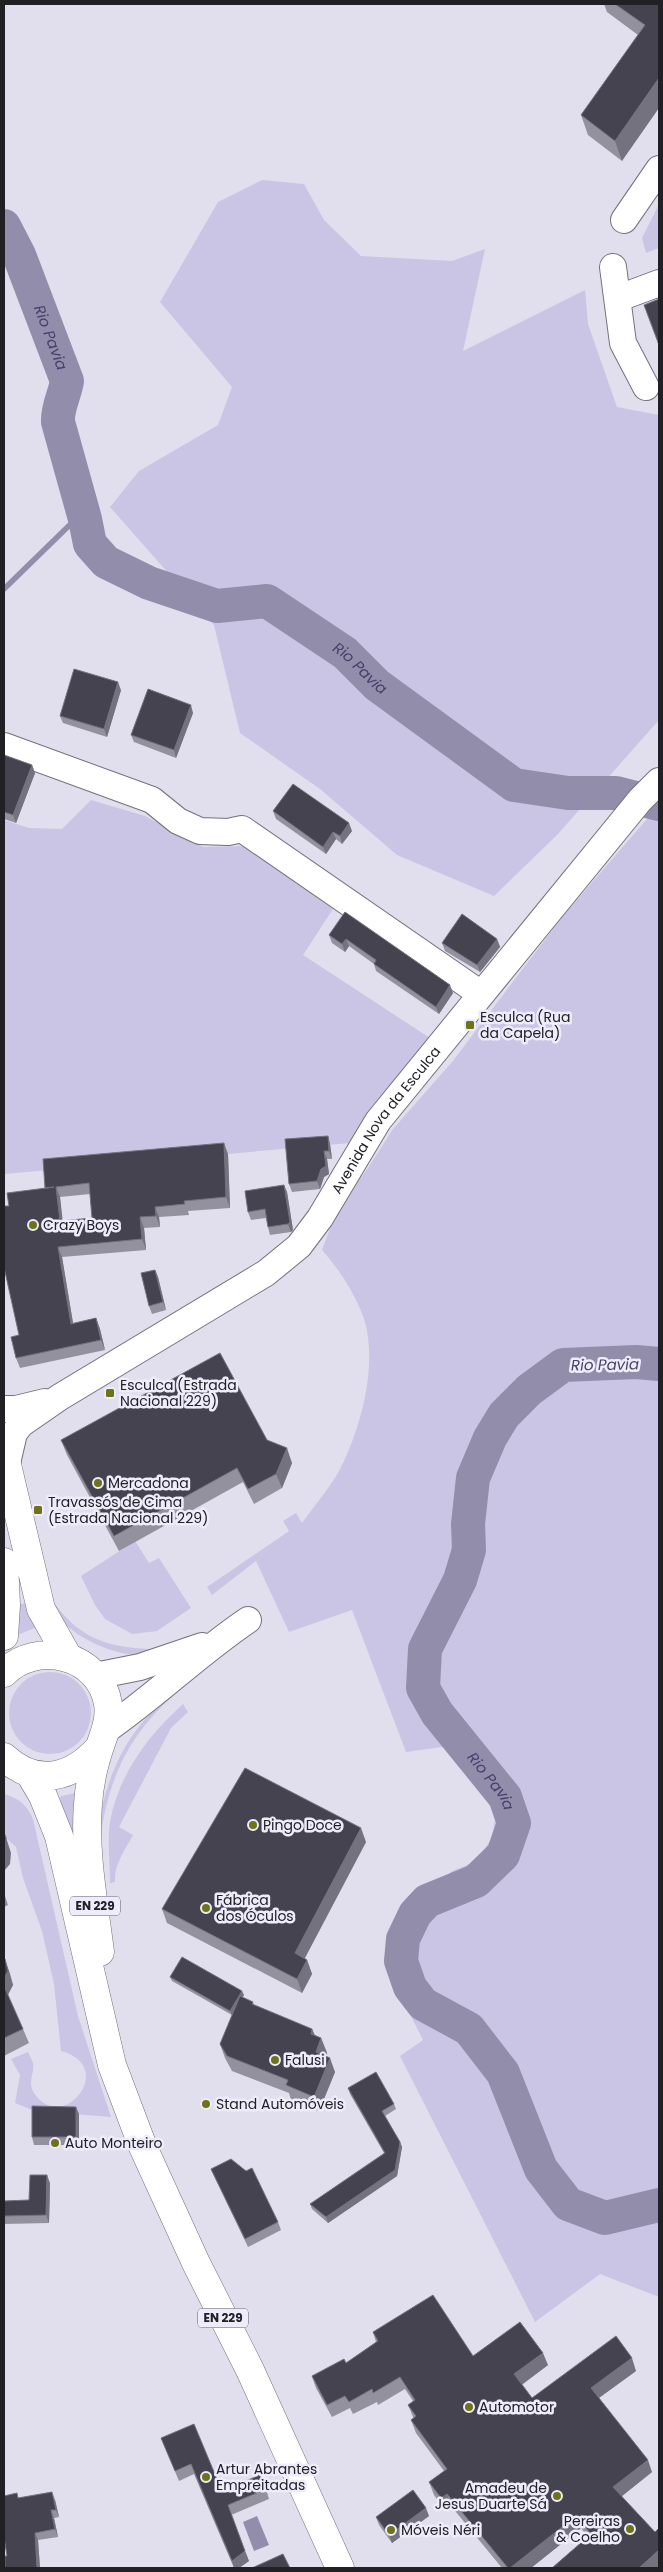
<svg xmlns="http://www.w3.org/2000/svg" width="663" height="2572" viewBox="0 0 663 2572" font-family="Poppins,sans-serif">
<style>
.green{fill:#cac5e4}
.water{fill:#928dab}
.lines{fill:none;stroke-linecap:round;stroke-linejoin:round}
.stream{stroke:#928dab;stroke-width:5.5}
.river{stroke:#928dab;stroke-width:34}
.minor-casing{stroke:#72707d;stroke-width:28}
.major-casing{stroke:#72707d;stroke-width:29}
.minor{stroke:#fff;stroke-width:26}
.major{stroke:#fff;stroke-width:28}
.wall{fill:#93919e;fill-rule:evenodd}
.shaded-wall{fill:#74727e}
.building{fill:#45434f;stroke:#74727e;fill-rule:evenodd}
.poi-dot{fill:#6e7219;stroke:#eeecfb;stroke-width:2}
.labels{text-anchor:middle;stroke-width:5;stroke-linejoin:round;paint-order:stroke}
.shield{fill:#eeecfb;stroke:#5e5d65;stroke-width:1}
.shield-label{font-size:12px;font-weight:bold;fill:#212025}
.poi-label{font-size:14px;fill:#212025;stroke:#eeecfb;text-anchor:start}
.street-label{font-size:14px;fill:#212025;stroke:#eeecfb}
.water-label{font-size:15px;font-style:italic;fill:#483f6b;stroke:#eeecfb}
</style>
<rect width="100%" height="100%" fill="#e1dfed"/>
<path class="green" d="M262,180l42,4 20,36 37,36 91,5 33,-12 -22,102 122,-61 3,34 29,83 42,8v305l-101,114 -64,62 -97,-41 -77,-66 -80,-56 -26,-108 -104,-118 29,-36 79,-46 14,-38 -72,-85 58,-100z
M659,204v44l-13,5 -4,-15z
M91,800l54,16 58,31 43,-1 87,63 -30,46 127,83 -80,105 -346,31v-354l25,8 33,1z
M659,805v1492l-59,-23 -65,48 -135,-266 23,-16 -27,-53 -5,-35 17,-44 22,-15 22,-22 23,-9 17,-24 4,-27 -47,-65 -43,6 -54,-142 -63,22 -33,-71 -44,34 -5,-8 82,-56 -6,-10 13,-8 6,10c12,-17 26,-33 36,-50 23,-42 43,-116 23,-162 -9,-22 -23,-43 -39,-61l16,-43 30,-39 25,-39 59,-67 111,-146z
M135,1541l14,22 10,-5 32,50 -34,23 -25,3 -27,-15 -10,-14 -14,-29z
M50,1597c26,39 53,50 99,52l1,4c-27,8 -77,-15 -93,-38 -3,-5 -5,-12 -7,-18z
M25,1603l12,24 -17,7 -2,-1 -2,-27z
M9 1713a41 41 0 1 1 82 0a41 41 0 1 1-82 0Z
M173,1692l1,3c-44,39 -64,80 -73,138l-4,-1c10,-59 29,-101 76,-140z
M183,1704l5,8 -17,16 -52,99 14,8c-8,15 -19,29 -18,47l-5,1c0,-20 -3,-42 0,-61 9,-49 38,-86 73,-118z
M76,1793l1,43 -8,1 -9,-39 1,-2z
M4,1794c15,4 23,11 29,25l45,197 33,101 -76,-6 -20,-8 5,-28 -9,-16 17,-7c2,4 4,8 5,11 2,10 -6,19 1,30 29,43 84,-27 27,-42l-7,-67 -12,-53 -19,-53 -7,-31 -12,-11z"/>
<path class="water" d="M257,2516l12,29 -15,6 -11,-29z"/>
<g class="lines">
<path class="stream" d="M4,589l79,-77"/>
<g class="river">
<path id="s1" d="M4,226l15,29 48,126c-2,13 -10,27 -9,41l27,97 5,25 16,18 43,21 68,23 50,-5 78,52 32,32 137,100 54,8h48l43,11"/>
<path id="s2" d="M659,1364l-23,-2 -73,3 -34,25 -25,25 -14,23 -17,40 -5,46 1,26 -9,30 -35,69 -2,39 14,25 68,84 9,26 -11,32 -27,26 -49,20 -12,13 -12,25 -2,22 9,26 13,17 46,25 34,44 38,96 27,35 37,14 54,-13"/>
</g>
<defs>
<g id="minor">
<path d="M624,220l35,-51"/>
<path d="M613,267l10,76 23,44"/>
<path d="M619,298l40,-15"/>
<path d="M4,746l148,54 26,21 22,10 28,1 14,-3 239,165"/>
<path d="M4,1409h12l29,-7"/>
<path id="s3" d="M7,1463l7,-30 7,-9 39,-27 206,-124 33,-27 21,-28 58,-97 262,-321 19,-19"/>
<path d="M95,1676l45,-9 62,-21"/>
<path d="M106,1730c49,-34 92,-76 142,-110"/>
</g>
<path id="major" d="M4,1452l37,157 27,48
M4,1562l2,43 -2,31
M4,1673c33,-33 96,-19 104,31 3,19 -7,36 -12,55 -4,14 -7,30 -8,45 -4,48 6,100 12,148
M4,1757c33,30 67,22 95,-9
M30,1774l13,22 16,40 53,229 31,82 53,116 54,107 90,198"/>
</defs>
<use href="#minor" class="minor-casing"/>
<use href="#major" class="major-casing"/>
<use href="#minor" class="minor"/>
<use href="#major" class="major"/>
</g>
<path class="wall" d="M604,4h55l-37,157 -34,-26 -7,-20 57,-80 -31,-23z
M121,690l-14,47 -44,-14 -3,-7z
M193,713l-17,45 -42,-16 -3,-7z
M4,755l28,10 3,8 -19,50 -12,-4z
M273,811l79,20 -10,13 -6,-5 -10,15 -50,-35z
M345,912l108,81 -14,21 -63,-43 -2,-7 -25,-18 -4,6 -13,-9 -3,-8z
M497,939l3,8 -20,25 -35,-21 -3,-8z
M328,1136l2,8 2,15h-5l2,15 -5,3 -4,12 -28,3 -3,-8z
M228,1154l2,54 -42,3 1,4 -30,2 1,10 -16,1 2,22 -84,7 11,66 23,-5 4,11 5,21 -85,18 -4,-10 3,-23 -10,-129 36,-18zM90,1194l2,24 -30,3 -2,-24z
M284,1185l3,7 6,38 -2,2 -21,3 -2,-8 -2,-9 -15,2 -3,-8z
M155,1270l3,7 8,33 -14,4 -3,-8z
M61,1440h206l25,23 -10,25 -28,16 -11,-22 -124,69 -52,-96z
M366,1842l-61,116 2,2 5,14 -10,19 -135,-70 -5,-14z
M4,1893l4,12 -4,2z
M4,1958l6,15 3,12 -5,10 15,34 6,14 -25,13z
M170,1977l74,18 -2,2 11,5 1,3 58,24 3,6 6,3 6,15 -2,3 10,16 -16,39 -28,-11 -2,-7 -57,-22 -7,-13 -5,-14 12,-29 -60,-34z
M348,2088l46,16 2,5 -11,7 15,26 2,5 -5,29 -69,47 -16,-14 -2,-5 74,-51 -34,-59z
M79,2114v31h-45l-2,-8z
M211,2169l67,53 3,8 -33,17 -34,-71z
M50,2183l-1,40 -45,1v-23l25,-1z
M373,2332l100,24 75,9 -26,19 10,14 104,-27 -37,27 53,74 -30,24 37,71 -2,1h-105l36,-31 -7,-9 -50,40h-29l-51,-62 -6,4 -11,-15 -5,-13 15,-11 -28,-38 -5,-13 3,-1 -6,-14 5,-4 -8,-12 -27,16 -1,-3 -24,12 -3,-6 -18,9 -16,-29 -4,-12 34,-13 30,-21z
M161,2438l61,53 44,-2 3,10 -38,16 18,46 -10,7h-5l-40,-94 -15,7z
M19,2498l36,2 4,17 -5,1 4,19 -20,3 2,28h-35l2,-12z
M429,2516l-37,27 -13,-18 -3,-8z"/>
<path class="shaded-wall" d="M659,78v30l-37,53 -7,-20z
M118,682l3,8 -14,47 -3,-8z
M191,705l2,8 -17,45 -2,-8z
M32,765l3,8 -19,50 -3,-8z
M349,823l3,8 -10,13 -2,-8z
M333,832l3,7 -10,15 -3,-7z
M346,939l3,7 -4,6 -3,-8z
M497,939l3,8 -20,25 -3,-7z
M450,985l3,8 -14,21 -3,-7z
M328,1136l2,8 2,15 -3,-8z
M224,1143l4,11 2,54 -4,-11z
M324,1151l3,8 2,15 -5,3 -4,12 -3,-8z
M284,1185l3,7 6,38 -2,2 -3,-8z
M56,1187l4,10 4,35 -4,-11z
M155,1207l4,10 1,10 -4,-11z
M140,1217l4,11 2,22 -4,-11z
M58,1247l4,10 13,78 -4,-11z
M155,1270l3,7 8,33 -3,-8z
M96,1318l4,11 5,21 -4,-10z
M287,1448l5,15 -10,25 -6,-14z
M361,1828l5,14 -66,125 -5,-14z
M4,1831l7,22 -1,11 -6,7z
M5,1959l8,26 -6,11 -3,-9z
M307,1960l5,14 -10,19 -5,-14z
M242,1991l2,4 -12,20 -2,-4z
M312,2029l6,14 -7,-9z
M321,2038l6,15 -6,13 -5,-14z
M330,2058l5,14 -16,39 -5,-14z
M76,2107l3,7v31l-3,-8z
M400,2142l2,5 -5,29 -69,47 -2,-6z
M47,2175l3,8 -1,40 -3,-8z
M543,2353l5,12 -29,22 -5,-13z
M632,2358l4,13 -40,29 -5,-12z
M648,2460l4,12 -35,28 -4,-13z
M52,2492l3,8 4,17 -3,-7z
M447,2494l4,12 -6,4 -4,-12z
M426,2508l3,8 -37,27 -3,-8z
M51,2510l3,8 4,19 -3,-8z
M576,2516l5,12 -50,40h-21z
M35,2533l3,7 2,28h-3z
M659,2550v17l-2,1h-18z
M245,2551l4,10 -10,7h-5l-2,-7z"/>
<path class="building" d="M615,4h44v74l-44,63 -34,-26 64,-90z
M659,299v46l-15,-40z
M74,669l44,13 -14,47 -44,-13z
M148,689l43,16 -17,45 -43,-15z
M4,755l28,10 -19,50 -9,-3z
M293,784l56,39 -9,13 -7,-4 -10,15 -50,-36z
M345,912l105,73 -14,22 -62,-43 2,-4 -30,-21 -4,5 -13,-9z
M462,914l35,25 -20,26 -35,-22z
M328,1136l1,15h-5l2,15 -5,3 -4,12 -28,3 -4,-45z
M224,1143l2,54 -42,4 1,3 -30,3 1,9 -16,1 2,22 -84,8 13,77 25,-6 5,22 -85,18 -5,-21 8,-2 -15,-68v-61h5l-2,-13 47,-6 -9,1 -2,-29zM89,1183l3,35 -32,3 -4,-34z
M284,1185l6,37 -2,2 -20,3 -3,-18 -17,3 -3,-21z
M155,1270l8,32 -14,4 -8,-33z
M220,1353l47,87 20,8 -11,26 -28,15 -11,-21 -123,68 -53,-96z
M245,1768l116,60 -66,125 12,7 -10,19 -135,-70z
M4,1833l2,5 -2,12z
M182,1957l60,34 -12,20 -60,-34z
M4,1958l1,1 3,12 -4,7z
M4,1986l19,43 -19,9z
M240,1996l13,6 -1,2 60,25 -1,5 10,4 -5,14 14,6 -16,39 -28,-12 2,-5 -61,-24 -7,-12z
M376,2072l18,32 -12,7 18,31 -5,28 -69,47 -16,-13 75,-51 -37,-65z
M32,2106l44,1v30h-44z
M231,2159l15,12 6,-3 26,54 -33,17 -34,-70z
M30,2175h17l-1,40 -42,1v-15l25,-1z
M433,2295l40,61 47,-34 23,31 -29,21 18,24 84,-62 16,22 -41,30 57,72 -35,27 42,45 4,-4v22l-20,18h-87l39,-34 -15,-18 -66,52h-2l-61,-74 -6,4 -12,-16 18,-13 -36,-49 5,-4 -8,-11 7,-5 -15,-23 -27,16 -1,-4 -23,13 -4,-6 -18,9 -15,-29 32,-17 2,4 32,-22 -5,-9z
M194,2424l28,67 38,-16 6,14 -38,16 17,46 -13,10 -41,-97 -16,7 -14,-33z
M413,2490l13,18 -37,27 -13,-18z
M52,2492l4,18h-5l4,19 -20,4 2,35h-32v-12h2l-3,-19v-41l13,-3 1,5z
M283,2554l7,14h-38z"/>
<g class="poi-dot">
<rect x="465" y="1020" width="10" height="10" rx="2.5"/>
<circle cx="33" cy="1225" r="5"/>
<rect x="105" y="1388" width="10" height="10" rx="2.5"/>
<circle cx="98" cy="1483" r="5"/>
<rect x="33" y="1505" width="10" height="10" rx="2.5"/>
<circle cx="253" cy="1825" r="5"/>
<circle cx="206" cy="1908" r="5"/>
<circle cx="275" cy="2060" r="5"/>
<circle cx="206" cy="2104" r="5"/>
<circle cx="55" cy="2143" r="5"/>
<circle cx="469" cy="2407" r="5"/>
<circle cx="206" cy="2477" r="5"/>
<circle cx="557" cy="2496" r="5"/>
<circle cx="630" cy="2529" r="5"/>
<circle cx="391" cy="2530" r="5"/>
</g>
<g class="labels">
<g class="shield">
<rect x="70" y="1896.5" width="50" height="19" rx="4"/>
<rect x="198" y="2308.5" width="50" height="19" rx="4"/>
</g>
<g class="shield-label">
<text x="95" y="1910">EN 229</text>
<text x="223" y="2322">EN 229</text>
</g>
<g class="poi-label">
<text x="480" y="1022">Esculca (Rua<tspan x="480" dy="16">da Capela)</tspan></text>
<text x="43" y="1230">Crazy Boys</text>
<text x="120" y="1390">Esculca (Estrada<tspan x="120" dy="16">Nacional 229)</tspan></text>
<text x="108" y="1488">Mercadona</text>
<text x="48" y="1507">Travassós de Cima<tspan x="48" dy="16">(Estrada Nacional 229)</tspan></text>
<text x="263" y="1830">Pingo Doce</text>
<text x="216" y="1905">Fábrica<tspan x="216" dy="16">dos Óculos</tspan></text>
<text x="285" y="2065">Falusi</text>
<text x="216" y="2109">Stand Automóveis</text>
<text x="65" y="2148">Auto Monteiro</text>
<text x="479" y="2412">Automotor</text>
<text x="216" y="2474">Artur Abrantes<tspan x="216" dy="16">Empreitadas</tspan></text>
<text x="547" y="2493" text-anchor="end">Amadeu de<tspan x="547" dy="16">Jesus Duarte Sá</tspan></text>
<text x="620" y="2526" text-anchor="end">Pereiras<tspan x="620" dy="16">&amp; Coelho</tspan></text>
<text x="401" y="2535">Móveis Néri</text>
</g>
<g class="street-label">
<text dy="5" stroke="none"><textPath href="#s3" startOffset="526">Avenida Nova da Esculca</textPath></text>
</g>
<g class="water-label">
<text dy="5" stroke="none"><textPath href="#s1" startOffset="121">Rio Pavia</textPath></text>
<text dy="5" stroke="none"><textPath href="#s1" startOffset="645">Rio Pavia</textPath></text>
<text transform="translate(605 1365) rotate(-1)" y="5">Rio Pavia</text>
<text dy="5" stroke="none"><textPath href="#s2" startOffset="580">Rio Pavia</textPath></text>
</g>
</g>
<rect width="663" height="2572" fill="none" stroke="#212025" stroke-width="10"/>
</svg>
